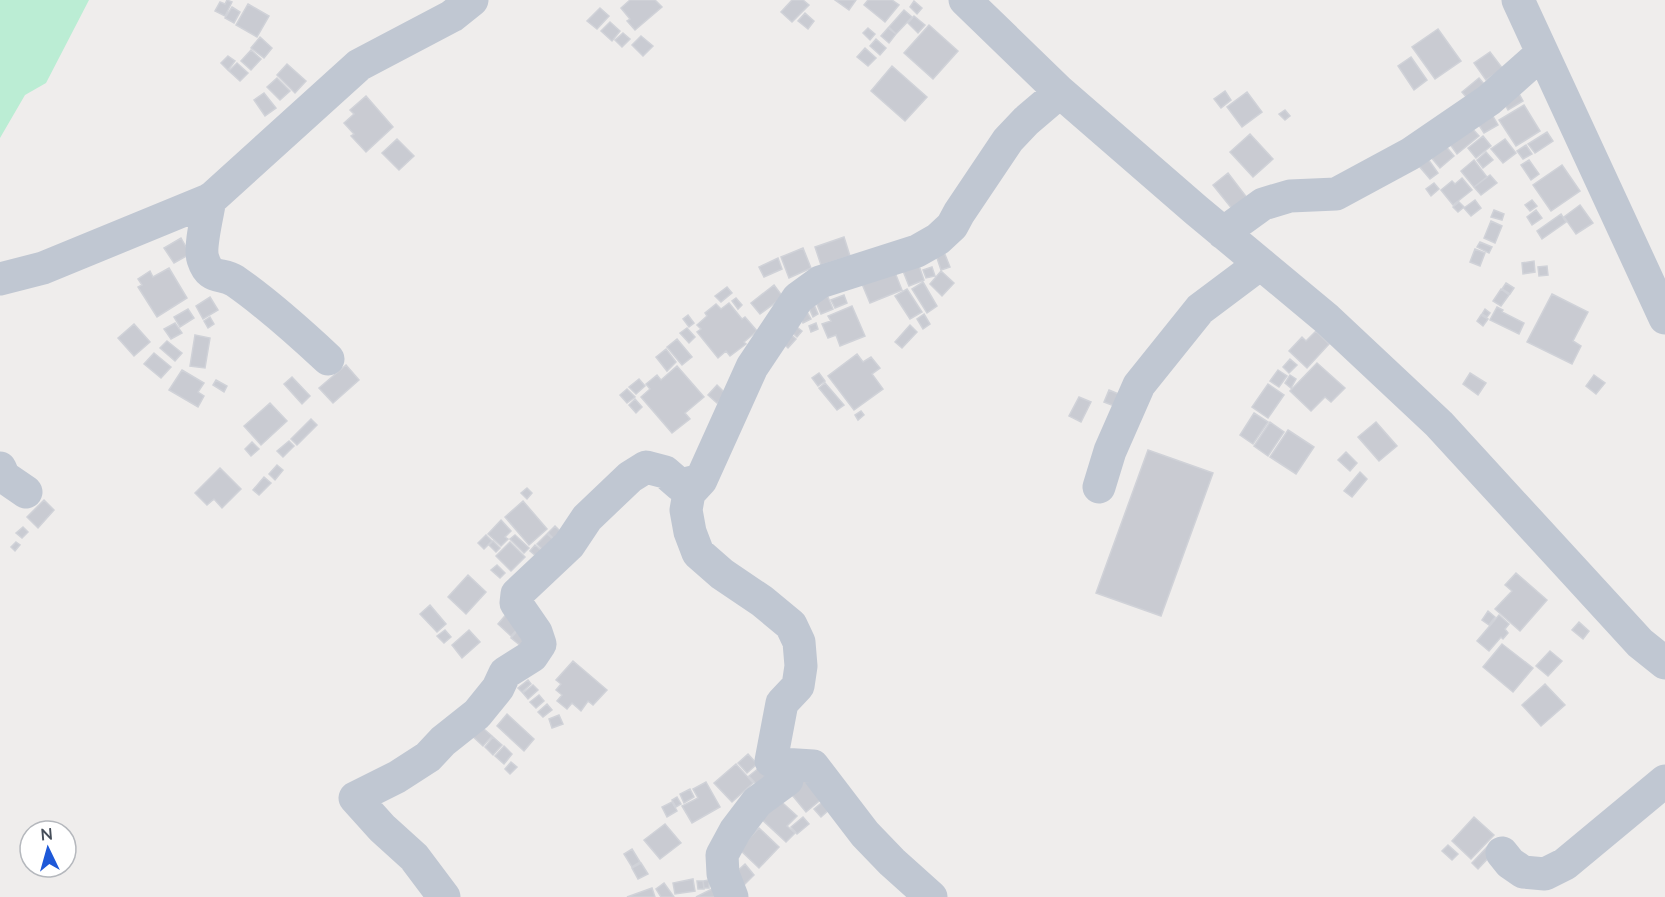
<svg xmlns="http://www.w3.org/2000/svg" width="1665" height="897" viewBox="0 0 1665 897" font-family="Lato,sans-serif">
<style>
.green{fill:#bbedd4}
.building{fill:#c9cbd2;stroke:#d0d2d8;stroke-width:1.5}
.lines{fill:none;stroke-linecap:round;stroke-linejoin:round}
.minor{stroke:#c0c7d2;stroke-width:33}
</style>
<rect width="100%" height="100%" fill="#efedec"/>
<path class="green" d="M0,0h89l-43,83 -21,12 -25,43z"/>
<path class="building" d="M227,0l5,2 -7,14 -10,-5 5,-9 5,2z
M630,0h25l7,7 -27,23 -8,-9 3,-2 -9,-11z
M792,0h11l6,5 -17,17 -11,-10z
M835,0h21l-7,10z
M868,0h24l7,5 -14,17 -21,-17z
M914,1l8,7 -5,6 -7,-7z
M248,4l21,12 -12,21 -21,-12z
M232,7l8,5 -6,11 -9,-5z
M600,8l9,8 -12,13 -10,-8z
M904,10l8,7 -16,17 -7,-7z
M805,13l9,8 -6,8 -10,-8z
M914,16l11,9 -7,8 -10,-10z
M610,22l10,9 -8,10 -11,-10z
M929,25l29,26 -25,28 -29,-26z
M868,28l7,6 -5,6 -7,-7z
M888,28l8,6 -7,9 -8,-7z
M1438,29l23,32 -26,18 -23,-32z
M623,33l7,6 -8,8 -7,-7z
M641,36l12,10 -10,10 -11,-11z
M260,37l12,11 -8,10 -13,-10z
M876,39l10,9 -6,7 -10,-9z
M865,48l11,10 -8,8 -11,-9z
M251,50l10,9 -10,11 -10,-9z
M1490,52l13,17 -17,11 -12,-17z
M228,56l7,5 -7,9 -7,-7z
M1411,57l16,23 -13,10 -16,-24z
M237,63l11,10 -8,8 -11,-10z
M287,64l19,17 -11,12 -18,-18z
M892,66l35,31 -22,24 -34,-30z
M277,78l13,13 -10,9 -13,-13z
M1479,78l6,7 -18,13 -5,-6z
M1517,90l6,11 -15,9 -6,-11z
M1225,91l6,9 -10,8 -7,-9z
M1247,92l15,20 -20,15 -15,-20z
M264,93l12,15 -11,8 -11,-16z
M366,96l27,31 -27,25 -15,-16 3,-2 -10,-11 10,-9 -4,-4z
M1524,105l16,26 -24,15 -17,-26z
M1285,110l5,6 -5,4 -6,-6z
M1490,111l8,14 -14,8 -9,-14z
M1470,126l9,10 -22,18 -8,-11z
M1547,132l6,9 -18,12 -7,-9z
M1250,134l23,25 -20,18 -23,-25z
M1483,136l8,10 -15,12 -8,-10z
M397,139l17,17 -15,14 -17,-17z
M1505,139l11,14 -13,10 -12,-14z
M1444,144l10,12 -14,12 -10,-12z
M1526,145l6,9 -9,5 -6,-8z
M1486,152l7,8 -10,8 -6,-8z
M1428,159l10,14 -8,6 -11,-13z
M1474,160l13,17 -13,10 -13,-16z
M1529,160l10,14 -8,6 -10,-15z
M1562,165l18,26 -29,20 -18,-26z
M1228,173l20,26 -15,11 -20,-25z
M1490,175l7,8 -16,12 -7,-8z
M1462,178l10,12 -19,15 -12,-15 11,-9 3,3z
M1434,183l5,6 -8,7 -5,-7z
M1475,200l6,8 -10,8 -7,-8z
M1532,200l5,6 -7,5 -5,-6z
M1459,202l5,5 -6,5 -5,-5z
M1580,205l13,18 -17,11 -12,-17z
M1494,210l10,4 -2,6 -11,-3z
M1536,210l6,8 -10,7 -5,-8z
M1561,214l5,8 -24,17 -5,-8z
M1491,221l11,5 -7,17 -11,-5z
M844,237l6,19 -29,9 -6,-18z
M181,238l9,16 -16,9 -10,-15z
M1480,242l12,5 -3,6 -12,-6z
M803,248l8,20 -22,10 -8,-21z
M1475,249l10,4 -5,13 -10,-4z
M944,252l6,15 -9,3 -5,-15z
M778,258l4,11 -18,8 -5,-10z
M917,260l7,20 -15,6 -8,-20z
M1534,261l1,11 -12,2 -1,-11z
M1547,266l1,9 -9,1 -1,-9z
M932,267l3,9 -9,2 -3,-8z
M169,268l18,30 -30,19 -19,-30 4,-2 -4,-6 12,-8 3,6z
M894,270l8,20 -32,13 -8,-19z
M941,271l13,12 -12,13 -12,-12z
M923,282l14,24 -10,7 -15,-24z
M1506,283l8,5 -4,6 -8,-5z
M774,285l9,12 -23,17 -9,-11z
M727,287l5,6 -11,9 -6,-6z
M907,289l15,23 -12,7 -15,-23z
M1501,289l8,6 -8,11 -8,-5z
M825,290l8,19 -12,5 -8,-19z
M1552,294l36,18 -15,29 8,5 -9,18 -45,-22z
M844,295l3,8 -12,5 -4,-8z
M210,297l8,13 -15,9 -7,-13z
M811,297l7,17 -5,3 -8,-18z
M736,298l6,7 -4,4 -6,-8z
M729,303l13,16 3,-2 12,14 -13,11 2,2 -16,12 -4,-5 -8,7 -21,-26 4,-3 -4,-4 10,-9 -2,-3 11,-9 5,5z
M852,306l13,30 -25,10 -4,-11 -8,3 -6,-14 9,-3 -3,-5z
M1497,307l6,3 -1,2 22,11 -5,11 -29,-14z
M188,309l6,9 -14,9 -6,-10z
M1485,309l5,4 -3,4 -5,-3z
M806,310l5,9 -8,4 -4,-11z
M924,314l6,10 -7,5 -6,-10z
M688,315l6,8 -5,4 -6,-8z
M1481,315l7,4 -5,7 -6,-5z
M210,317l4,7 -6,4 -4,-7z
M175,323l7,10 -11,6 -7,-10z
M816,323l2,6 -7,3 -2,-6z
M134,324l16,18 -16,14 -16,-18z
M793,324l9,7 -5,6 -9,-8z
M910,325l7,7 -15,16 -7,-6z
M687,328l8,9 -6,6 -9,-10z
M787,331l9,8 -8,9 -8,-8z
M1316,331l13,13 -22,24 -18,-17 13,-14 4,4z
M195,335l15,3 -5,30 -15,-2z
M677,339l15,18 -10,8 -15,-18z
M167,341l15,12 -7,8 -15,-13z
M666,349l10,13 -9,9 -11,-14z
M154,353l17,14 -10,11 -17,-14z
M857,354l6,8 8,-5 9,11 -8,6 11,15 -29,21 -26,-34z
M1290,359l7,6 -8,8 -6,-6z
M1317,363l28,25 -14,14 -6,-5 -14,14 -21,-20z
M346,365l13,15 -26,23 -14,-15z
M677,366l27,31 -19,16 5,6 -18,14 -31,-36 9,-8 -4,-5 11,-9 4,5z
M182,370l22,13 -6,9 6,4 -6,11 -29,-17z
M1278,370l9,6 -8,11 -9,-6z
M819,373l6,8 -7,5 -6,-8z
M1470,373l16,10 -8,12 -15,-11z
M1290,375l6,4 -5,9 -6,-5z
M1594,375l11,8 -9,11 -10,-8z
M292,377l18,19 -8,8 -18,-20z
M639,379l6,7 -9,8 -7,-7z
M216,380l11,6 -3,6 -11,-7z
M825,383l19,22 -7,5 -18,-22z
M1268,384l16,11 -16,23 -16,-11z
M717,385l9,9 -9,9 -9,-8z
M627,389l8,8 -8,6 -7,-8z
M1109,390l12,5 -4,12 -13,-5z
M1079,397l12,5 -10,20 -12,-6z
M635,399l7,8 -6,6 -7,-8z
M270,403l17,18 -26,24 -17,-19z
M861,411l3,4 -6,5 -3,-5z
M1254,413l14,9 -15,22 -13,-9z
M311,419l6,6 -20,20 -6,-6z
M1270,422l14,10 -16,24 -14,-10z
M1376,422l21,24 -18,15 -21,-24z
M1288,430l26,17 -18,27 -26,-17z
M289,441l5,5 -11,11 -6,-6z
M252,442l7,7 -8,7 -6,-7z
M1148,450l65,23 -52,143 -65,-23z
M1346,452l11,11 -7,8 -12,-11z
M277,465l6,5 -8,10 -6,-6z
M220,468l21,21 -19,19 -8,-9 -7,6 -12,-12z
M1360,472l7,7 -15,18 -8,-6z
M264,477l7,6 -12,12 -6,-5z
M527,488l5,5 -5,6 -6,-6z
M44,500l10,10 -16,18 -11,-11z
M523,501l24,28 -18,16 -24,-28z
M501,520l10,11 -6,6 3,2 -7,7 -13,-12z
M555,526l6,6 -7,7 -6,-6z
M23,527l5,5 -6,6 -6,-5z
M547,534l6,5 -11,10 -5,-5z
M486,535l6,6 -8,8 -6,-6z
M515,535l14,13 -5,5 -14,-14z
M493,541l7,7 -4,4 -7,-7z
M16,542l4,3 -5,6 -4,-4z
M510,542l15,15 -14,14 -15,-15z
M535,545l7,6 -6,5 -6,-5z
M497,565l8,8 -5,5 -9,-8z
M1516,573l31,27 -27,31 -25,-22 17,-18 -7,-6z
M468,575l18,17 -20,22 -18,-17z
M430,605l16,19 -9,8 -17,-18z
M509,611l13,13 -11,12 -13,-12z
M1488,611l7,6 -6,8 -7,-5z
M1499,615l10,9 -4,5 3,4 -5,6 -2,-2 -12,14 -12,-10z
M1579,622l10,9 -6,8 -11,-9z
M524,623l10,9 -13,14 -10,-8z
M445,630l6,7 -7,6 -7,-7z
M469,630l11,12 -18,16 -10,-13z
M1502,644l31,24 -20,24 -30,-25z
M1550,651l12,10 -14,15 -12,-10z
M573,661l34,29 -14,15 -5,-4 -7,10 -9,-8 -5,6 -10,-8 5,-6 -6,-5 5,-6 -5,-4z
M528,680l3,4 -9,8 -4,-4z
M1545,684l20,21 -24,21 -19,-21z
M533,685l5,5 -10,9 -5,-6z
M539,695l5,6 -8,7 -6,-6z
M547,704l5,6 -9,7 -5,-5z
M507,714l27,25 -10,12 -27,-25z
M559,715l4,9 -11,4 -3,-9z
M477,723l15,13 -9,10 -14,-13z
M493,737l9,8 -9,10 -8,-8z
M504,746l8,8 -8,10 -9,-8z
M748,754l9,10 -10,9 -9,-10z
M511,762l6,5 -7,7 -5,-5z
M736,764l17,19 -21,19 -18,-19z
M759,768l7,8 -10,8 -7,-8z
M811,771l19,21 -24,20 -18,-22z
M706,782l14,25 -28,16 -10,-17 16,-8 -5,-9z
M690,789l4,8 -10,6 -4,-9z
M832,794l6,8 -17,15 -7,-8z
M774,795l23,21 -10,10 8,7 -9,9 -30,-28z
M677,797l4,7 -5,3 -4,-7z
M672,802l5,9 -10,6 -5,-10z
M803,817l6,7 -12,10 -6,-7z
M1474,817l20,18 -23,24 -19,-18z
M665,824l16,19 -21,16 -16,-19z
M759,828l20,19 -20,21 -20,-19z
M1448,845l10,9 -6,6 -10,-9z
M1487,847l6,6 -15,16 -6,-6z
M632,849l8,13 -8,5 -8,-13z
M641,863l7,11 -10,5 -6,-11z
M745,864l9,11 -10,10 -10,-11z
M693,879l2,12 -20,3 -2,-11z
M709,880v8h-5l-1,-7z
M697,881h6l1,8h-6z
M664,883l10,14h-13l-5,-8z
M720,885l7,12h-31z
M652,888l3,9h-28z"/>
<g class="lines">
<path class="minor" d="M965,0l95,92 136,118 131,109 112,105 201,219 25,20
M1518,0l147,318
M210,199c-2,14 -11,48 -7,60 7,22 18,13 32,22 33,23 63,50 93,78
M1223,233l40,-29 27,-8 46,-2 74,-40 79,-54 53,-47
M0,279l43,-11 168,-69 148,-134 93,-49 20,-16
M0,468l4,9 22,15
M1099,487l11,-36 29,-66 61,-76 60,-45
M1502,853l8,10 13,9 22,2 20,-10 100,-83
M444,897l-30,-40 -32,-29 -27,-30 42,-21 31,-20 15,-16 34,-27 21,-26 7,-15 27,-17 8,-12 -4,-12 -20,-29 1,-9 52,-49 18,-27 43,-41 16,-10 19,5 15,13 21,-5
M732,897l-9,-23 -1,-19 13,-24 22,-29 30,-22 -8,-11 2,-5
M931,897l-39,-35 -27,-28 -52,-68 -32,-2 -10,-3 11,-58 16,-17 3,-20 -2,-24 -8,-17 -29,-24 -40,-27 -24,-21 -8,-21 -4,-22 3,-17 12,-13 51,-113 46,-69 22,-16 97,-31 21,-12 14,-13 7,-13 49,-73 18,-19 34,-29"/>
</g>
<g transform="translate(48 849) rotate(355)"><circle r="28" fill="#ffffff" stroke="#b5b8bd" stroke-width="1.5"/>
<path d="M0-4.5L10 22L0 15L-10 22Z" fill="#1d58d8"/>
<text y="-9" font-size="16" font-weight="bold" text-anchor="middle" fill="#454d59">N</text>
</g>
</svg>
